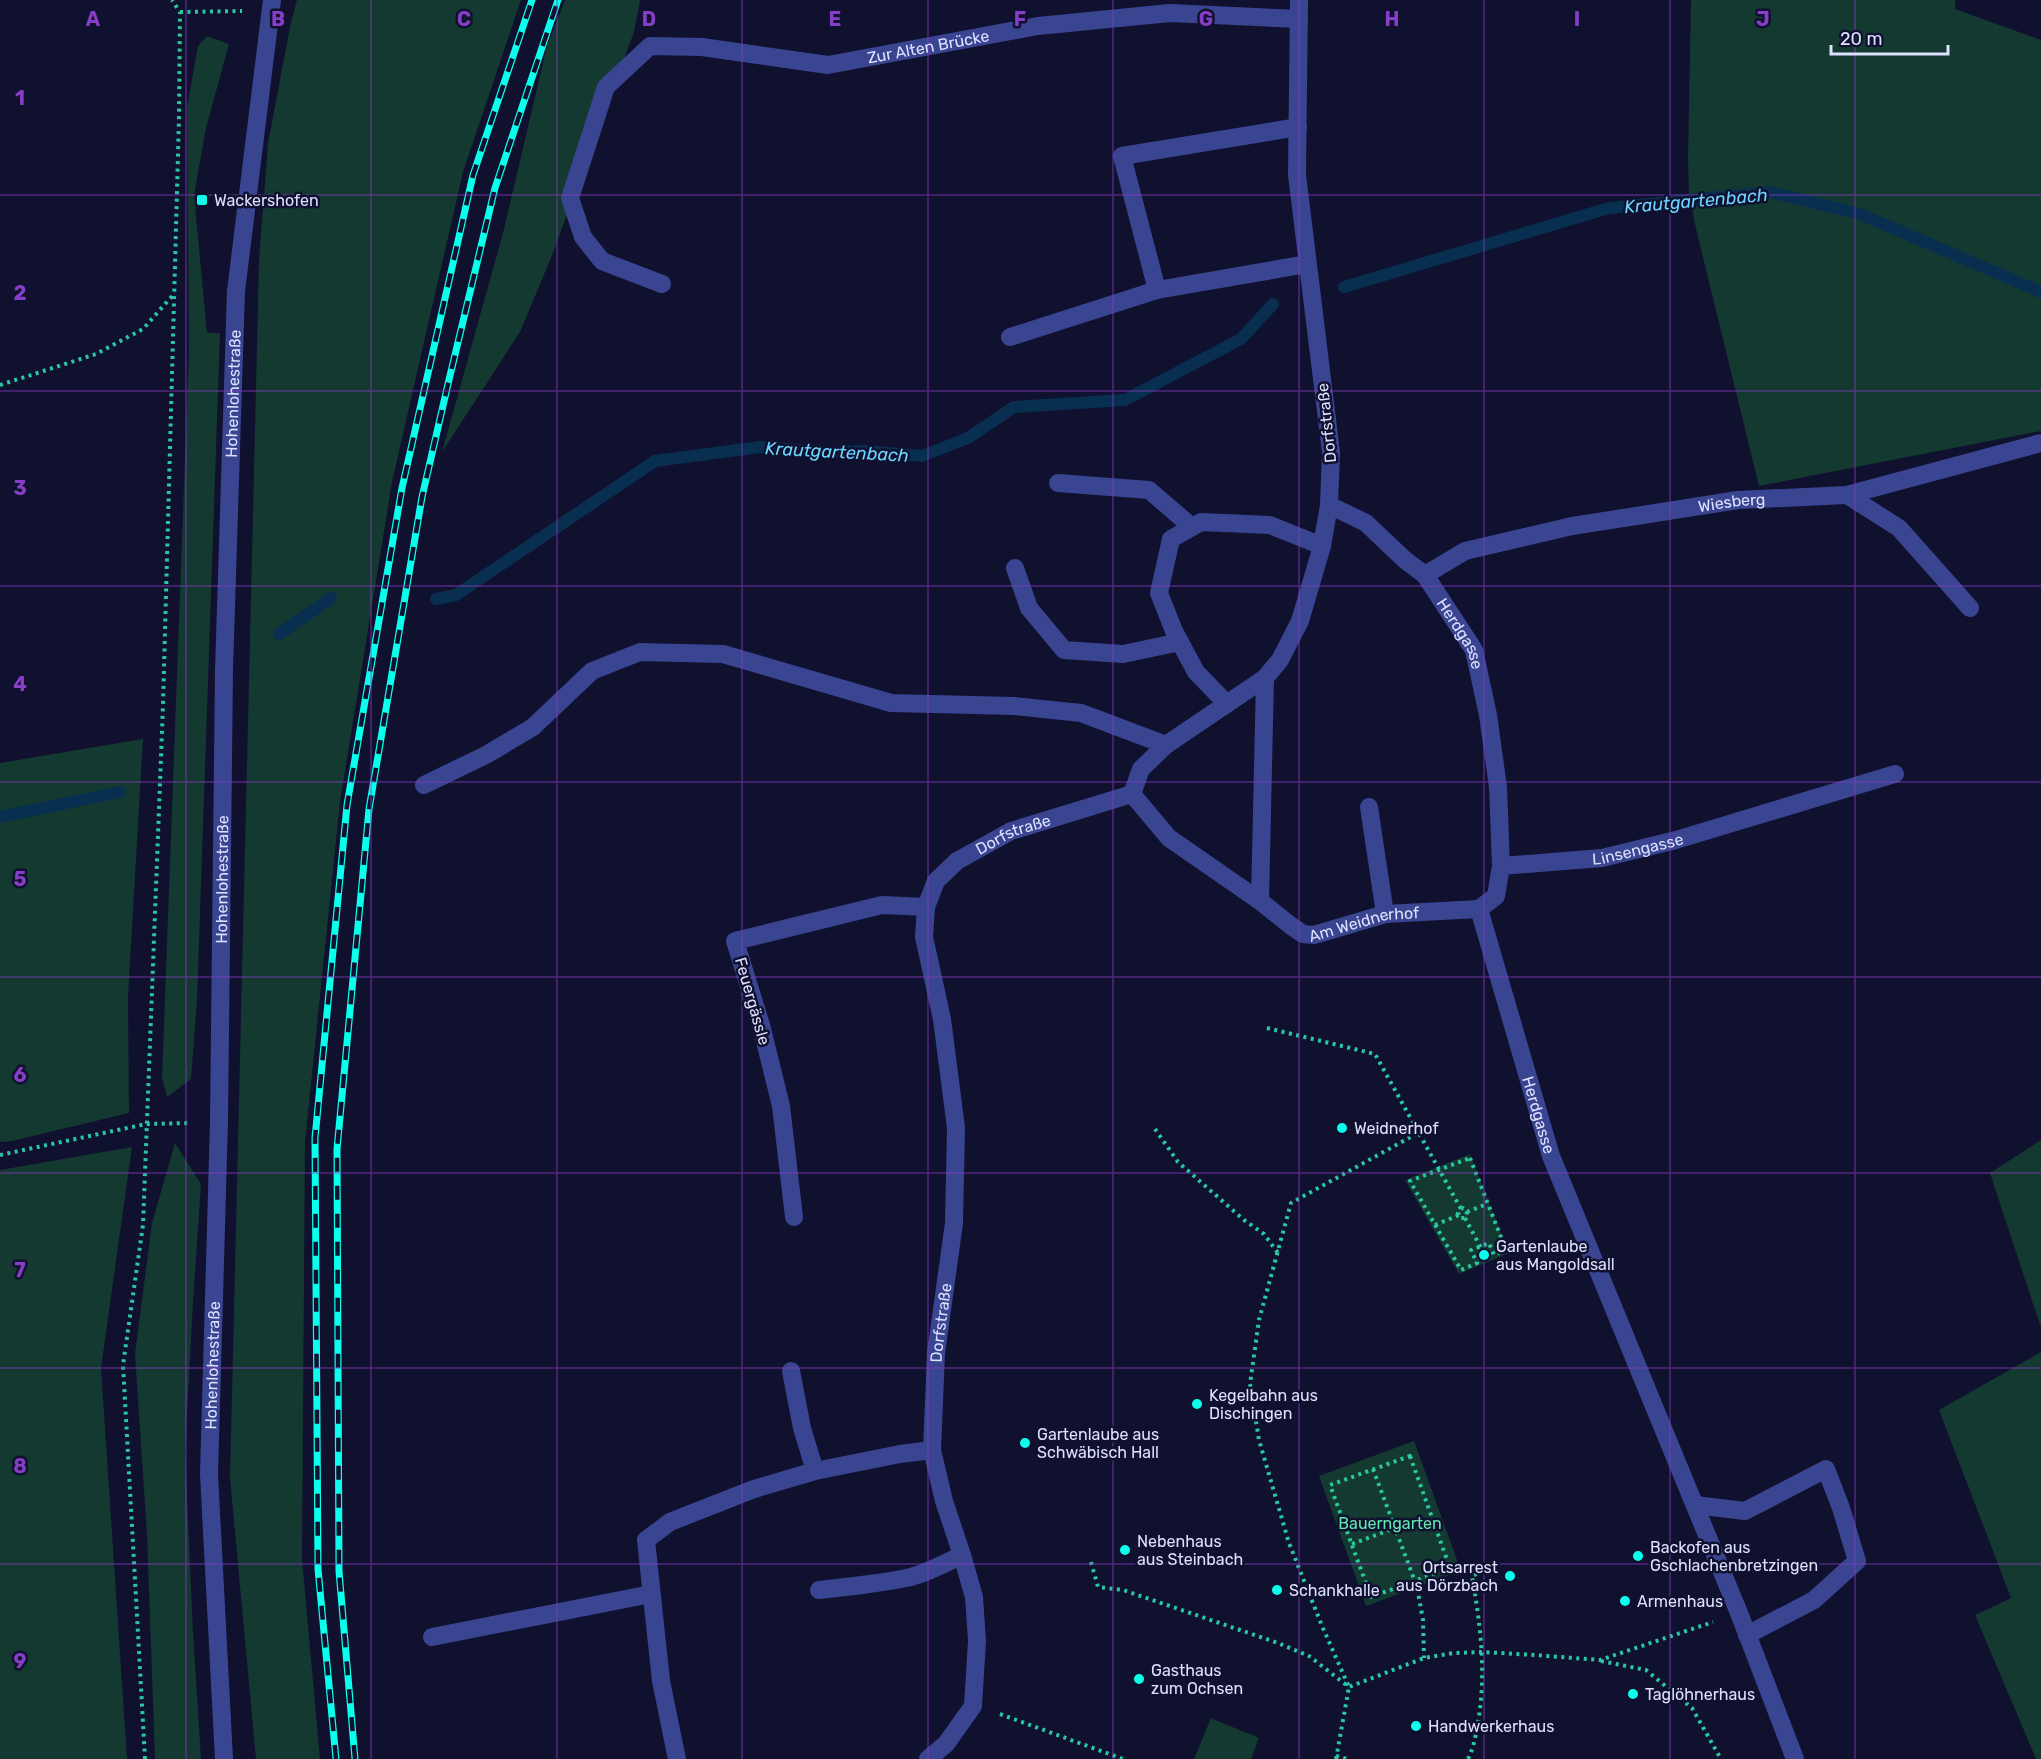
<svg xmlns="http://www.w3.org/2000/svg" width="2041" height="1759" viewBox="0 0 2041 1759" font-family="Rubik,sans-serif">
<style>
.green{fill:#133931}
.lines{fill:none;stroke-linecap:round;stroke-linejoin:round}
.stream{stroke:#082f50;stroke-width:12}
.path{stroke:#29c8a2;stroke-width:4;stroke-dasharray:3 4.5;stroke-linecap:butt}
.minor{stroke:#394590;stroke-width:18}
.rail-casing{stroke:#0affec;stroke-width:7}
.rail{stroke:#10102f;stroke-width:4.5;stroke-dasharray:14;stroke-linecap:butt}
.grid{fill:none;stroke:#853ec5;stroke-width:1.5;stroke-opacity:0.55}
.poi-dot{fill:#0affec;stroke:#10102f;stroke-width:2}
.labels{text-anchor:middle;stroke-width:5;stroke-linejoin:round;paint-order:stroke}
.street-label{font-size:16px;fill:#dee0ff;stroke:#10102f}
.poi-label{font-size:16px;fill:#dee0ff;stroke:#10102f;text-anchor:start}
.park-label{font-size:16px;fill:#61e8af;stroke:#10102f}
.water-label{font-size:18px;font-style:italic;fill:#6cd5ff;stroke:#10102f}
.grid-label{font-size:20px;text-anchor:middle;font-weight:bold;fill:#853ec5;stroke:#10102f;stroke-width:5;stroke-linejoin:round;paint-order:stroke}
</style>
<rect width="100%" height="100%" fill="#10102f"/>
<path class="green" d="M297,0h224l-58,172 -71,310 -52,320 -35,340 -3,417 18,200h-64l-26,-281 29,-1218 9,-117 23,-121z
M565,0h75l-6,32 -83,226 -31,74 -78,120 61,-219 44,-187z
M1691,0h264v9l86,31v391l-282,55 -62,-253 -8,-38 -1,-37z
M207,36l22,8 -23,84 -12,67 13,138h13l-23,667 -6,79 -24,18 -5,-19 27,-727 -2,-244 11,-61z
M143,739l-15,258 1,116 -117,28 -12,1v-379z
M2041,1140v188l-51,-155z
M175,1143l26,41 -8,118 -8,149 8,181 8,127h-46l-8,-225 -12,-180 17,-131z
M132,1147l-31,221 26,391h-127v-589z
M1470,1154l39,99 -50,21 -54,-94z
M2041,1352v407h-5l-61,-144 36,-17 -72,-188z
M1414,1441l47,130 -95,35 -47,-130z
M1211,1718l48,20 -8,21h-57z"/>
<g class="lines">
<path class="stream" d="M1344,287l265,-79 161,-16 90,22 181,78
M436,599l20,-4 199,-134 105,-14 67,5 37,-1 58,5 46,-18 46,-31 111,-7 116,-61 32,-35
M279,634l52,-36
M0,817l120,-25"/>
<path class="path" d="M180,12l62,-1
M0,385l96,-31 47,-25 30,-34
M1267,1028l108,26 86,155
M1155,1129l23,33 66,58 20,14 14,19
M0,1155l146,-31 45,-1
M1470,1158l36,92 -12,5 -5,-12 -18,7 6,13 -16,7 -51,-89z
M1467,1212l20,-8
M1465,1218l16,30
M1435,1225l24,-10 2,3h4l2,-6 -4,-4 -2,1 -3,4 1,2
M1410,1456l40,112 -79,29 -41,-112z
M1373,1469l44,118 6,33 1,38
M1352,1544l43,-16
M1091,1562l7,25 25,3 155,53 31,13 40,31 75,-29 30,-5 29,-1 51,3 66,5 113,-38
M1601,1661l45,9 46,38 29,51
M1000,1714l123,45
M1336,1756l11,3
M145,1759l-22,-394 20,-140 20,-520 16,-587 1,-106 -8,-12
M1336,1759l13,-72 -27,-61 -33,-83 -30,-103 -9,-56 9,-64 32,-117 127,-70
M1468,1759c5,-10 7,-20 9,-31 10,-52 4,-100 -5,-152l16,-7"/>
<g class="minor">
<path id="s1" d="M662,284l-60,-23 -19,-24 -13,-39 36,-111 44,-41 52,1 126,18 210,-39 132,-13 129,6"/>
<path d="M1157,290l-35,-134 176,-29"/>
<path d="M1010,337l147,-47 150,-26"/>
<path d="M1058,483l91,7 43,37"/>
<path d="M1847,495l52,33 71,80"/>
<path id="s2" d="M1329,505l37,18 39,37 20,15 49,75 14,65 10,72 3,79 -5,30 -17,13 72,247 188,457 56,146"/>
<path d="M1015,568l14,40 35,42 59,4 57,-12"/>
<path id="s3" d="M1425,575l40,-24 107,-25 166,-26 109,-5 194,-52"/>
<path d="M1227,704l-31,-32 -22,-41 -15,-38 12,-54 30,-17 69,3 52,21"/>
<path d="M424,785l62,-30 47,-28 59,-56 48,-19 83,2 168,49 123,3 67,7 85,32"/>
<path id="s4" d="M1132,794l37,44 91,63 30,24 13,9 11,1 71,-21 94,-5"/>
<path d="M1369,807l16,107"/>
<path id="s5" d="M1501,866l101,-8 74,-18 219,-66"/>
<path d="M1260,901l5,-223"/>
<path d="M794,1217l-13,-111 -20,-81 -26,-84 147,-36 44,2"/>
<path d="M791,1371l11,57 13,43"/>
<path d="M1695,1505l50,6 81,-42 15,39 16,53 -43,39 -67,35"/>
<path d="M819,1590c31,-4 62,-6 92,-13 18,-5 35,-14 51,-22"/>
<path d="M432,1637l219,-43"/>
<path id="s6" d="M224,1759l-15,-285 10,-353 5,-451 12,-379 36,-291"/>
<path d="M677,1759l-16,-78 -15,-141 24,-18 84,-33 61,-18 85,-17 32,-4"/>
<path id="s7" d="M928,1759l18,-15 27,-38 4,-65 -3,-44 -12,-42 -18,-54 -12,-51 4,-97 18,-130 2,-95 -14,-109 -18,-82 2,-30 10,-26 21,-20 54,-30 121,-37 9,-25 25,-24 99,-67 15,-18 20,-39 22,-75 7,-41 2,-53 -34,-277 2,-175"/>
</g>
<defs>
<path id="rail" d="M336,1759l-18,-190 -3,-431 32,-333 55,-317 71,-313 59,-175
M355,1759l-16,-188 -2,-422 32,-340 53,-312 26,-113 47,-196 63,-188"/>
</defs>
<use href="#rail" class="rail-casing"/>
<use href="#rail" class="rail"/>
</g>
<path class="grid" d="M186,0v1759M371,0v1759M557,0v1759M742,0v1759M928,0v1759M1113,0v1759M1299,0v1759M1484,0v1759M1670,0v1759M1855,0v1759M0,195h2041M0,391h2041M0,586h2041M0,782h2041M0,977h2041M0,1173h2041M0,1368h2041M0,1564h2041"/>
<g class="poi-dot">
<rect x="196" y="194" width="12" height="12" rx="3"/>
<circle cx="1342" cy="1128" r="6"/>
<circle cx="1484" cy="1255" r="6"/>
<circle cx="1197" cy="1404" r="6"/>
<circle cx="1025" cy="1443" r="6"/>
<circle cx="1125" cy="1550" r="6"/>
<circle cx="1638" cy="1556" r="6"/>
<circle cx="1510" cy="1576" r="6"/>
<circle cx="1277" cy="1590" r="6"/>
<circle cx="1625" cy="1601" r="6"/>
<circle cx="1139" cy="1679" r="6"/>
<circle cx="1633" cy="1694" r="6"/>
<circle cx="1416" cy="1726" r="6"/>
</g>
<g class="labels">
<g class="street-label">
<text dy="6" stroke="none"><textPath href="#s1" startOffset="594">Zur Alten Brücke</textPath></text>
<text dy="6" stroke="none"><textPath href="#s6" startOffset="1366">Hohenlohestraße</textPath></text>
<text transform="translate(1326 423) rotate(-96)" y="6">Dorfstraße</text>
<text dy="6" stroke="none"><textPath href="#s3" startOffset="318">Wiesberg</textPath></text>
<text dy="6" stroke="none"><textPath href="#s2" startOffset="189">Herdgasse</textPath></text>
<text dy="6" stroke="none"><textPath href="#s7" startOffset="999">Dorfstraße</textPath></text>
<text dy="6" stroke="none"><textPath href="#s5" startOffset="138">Linsengasse</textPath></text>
<text dy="6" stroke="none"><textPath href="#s6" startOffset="880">Hohenlohestraße</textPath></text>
<text dy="6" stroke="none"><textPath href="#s4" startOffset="285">Am Weidnerhof</textPath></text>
<text transform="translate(753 1001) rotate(74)" y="6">Feuergässle</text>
<text dy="6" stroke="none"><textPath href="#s2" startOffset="694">Herdgasse</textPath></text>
<text dy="6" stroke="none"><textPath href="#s7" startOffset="460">Dorfstraße</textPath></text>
<text dy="6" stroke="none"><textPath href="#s6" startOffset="394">Hohenlohestraße</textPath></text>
</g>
<g class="poi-label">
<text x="214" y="206">Wackershofen</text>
<text x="1354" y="1134">Weidnerhof</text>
<text x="1496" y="1252">Gartenlaube<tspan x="1496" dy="18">aus Mangoldsall</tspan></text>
<text x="1209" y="1401">Kegelbahn aus<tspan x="1209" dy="18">Dischingen</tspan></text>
<text x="1037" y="1440">Gartenlaube aus<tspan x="1037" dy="18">Schwäbisch Hall</tspan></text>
<text x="1137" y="1547">Nebenhaus<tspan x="1137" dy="18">aus Steinbach</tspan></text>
<text x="1650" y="1553">Backofen aus<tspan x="1650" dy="18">Gschlachenbretzingen</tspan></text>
<text x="1498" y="1573" text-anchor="end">Ortsarrest<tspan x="1498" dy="18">aus Dörzbach</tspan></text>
<text x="1289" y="1596">Schankhalle</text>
<text x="1637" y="1607">Armenhaus</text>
<text x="1151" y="1676">Gasthaus<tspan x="1151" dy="18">zum Ochsen</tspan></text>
<text x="1645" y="1700">Taglöhnerhaus</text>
<text x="1428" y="1732">Handwerkerhaus</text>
</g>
<g class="park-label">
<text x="1390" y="1529">Bauerngarten</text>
</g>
<g class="water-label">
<text transform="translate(1696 201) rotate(-5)" y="6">Krautgartenbach</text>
<text transform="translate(837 452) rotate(3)" y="6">Krautgartenbach</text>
</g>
</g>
<g class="grid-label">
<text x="93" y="26">A</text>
<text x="278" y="26">B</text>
<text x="464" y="26">C</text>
<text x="649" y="26">D</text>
<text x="835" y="26">E</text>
<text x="1020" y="26">F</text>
<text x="1206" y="26">G</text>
<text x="1392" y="26">H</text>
<text x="1577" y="26">I</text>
<text x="1763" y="26">J</text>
<text x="20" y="105">1</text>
<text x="20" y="300">2</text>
<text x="20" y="495">3</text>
<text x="20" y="691">4</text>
<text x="20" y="886">5</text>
<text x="20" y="1082">6</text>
<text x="20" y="1277">7</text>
<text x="20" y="1473">8</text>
<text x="20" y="1668">9</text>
</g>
<path d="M1831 45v9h117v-9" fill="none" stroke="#dee0ff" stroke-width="3"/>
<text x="1840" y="45" font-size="18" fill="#dee0ff" stroke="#10102f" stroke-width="4.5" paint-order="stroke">20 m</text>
</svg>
